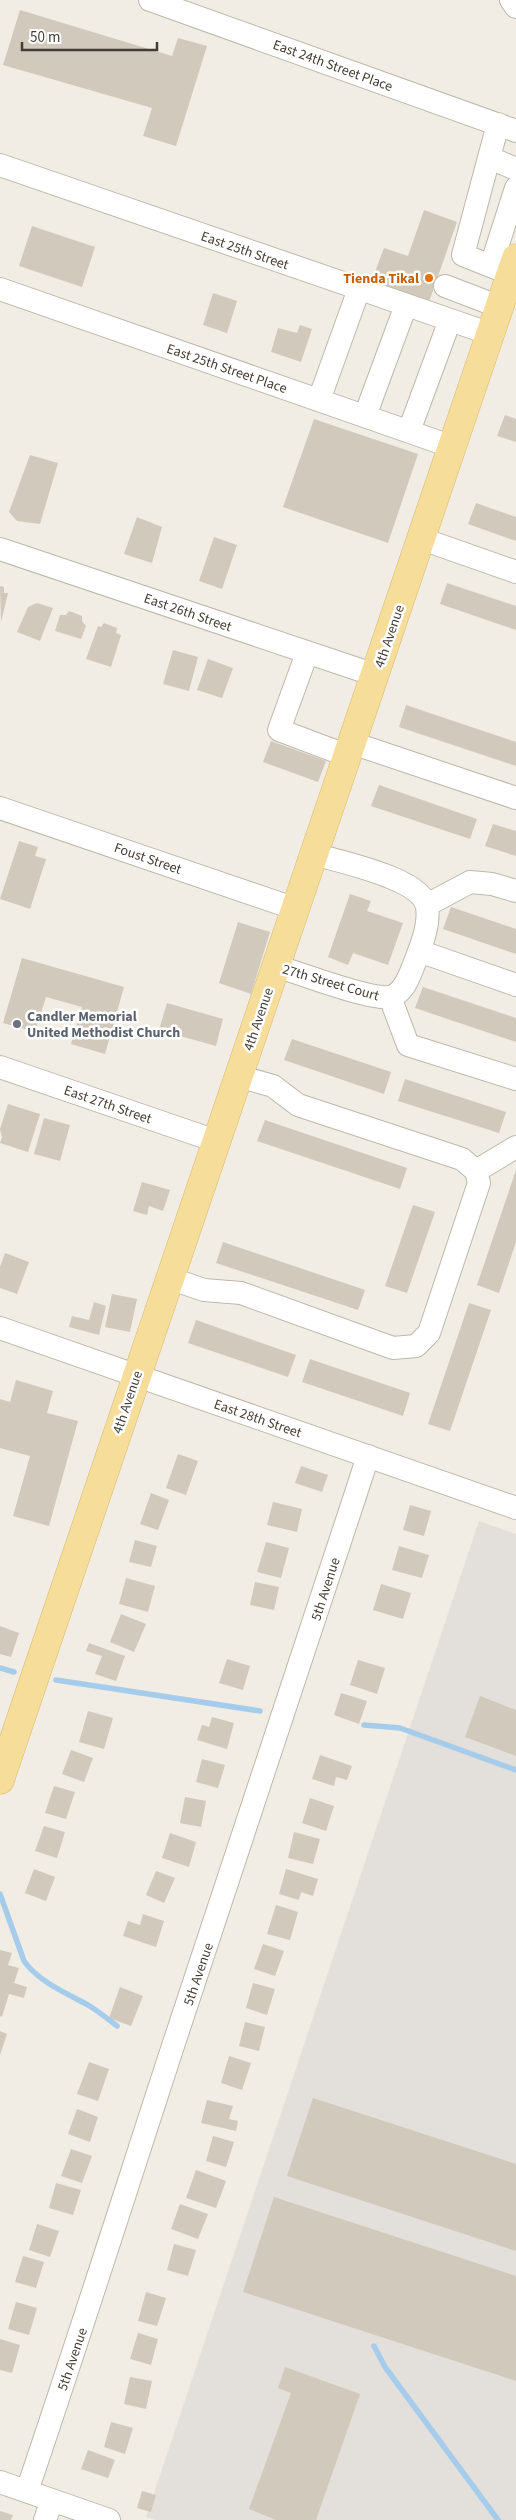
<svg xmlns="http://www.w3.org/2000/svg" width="516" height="2520" viewBox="0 0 516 2520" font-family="'Source Sans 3',sans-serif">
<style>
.industrial{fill:#e3dfda}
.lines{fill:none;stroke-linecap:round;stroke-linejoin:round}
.stream{stroke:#a5ccea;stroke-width:5.5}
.building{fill:#d1c9bb}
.minor-casing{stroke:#beb8ab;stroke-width:24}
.major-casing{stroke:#d9ba6a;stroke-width:29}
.minor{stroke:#fff;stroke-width:22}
.major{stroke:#f6dd99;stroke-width:28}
.food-dot{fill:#e8710a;stroke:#fff;stroke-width:2}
.worship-dot{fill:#6b7280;stroke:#fff;stroke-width:2}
.labels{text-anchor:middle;stroke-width:5;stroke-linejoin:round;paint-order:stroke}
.street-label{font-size:14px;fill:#433e35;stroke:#fff}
.food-label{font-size:14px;font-weight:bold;fill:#c56008;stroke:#fff;text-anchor:end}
.worship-label{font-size:14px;font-weight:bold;fill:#5b616d;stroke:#fff;text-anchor:start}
</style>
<rect width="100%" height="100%" fill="#f1ede5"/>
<path class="industrial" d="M479,1521l37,13v986h-361l-9,-3z"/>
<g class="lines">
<path class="stream" d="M0,1668l14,4
M56,1680l204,31
M364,1725l36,3 116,42
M0,1894l24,67c15,21 42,32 64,44 10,6 20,14 29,21
M374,2346l11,21 113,153"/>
</g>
<path class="building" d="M20,10l152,46 6,-18 29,8 -31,100 -33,-10 9,-28 -149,-43z
M424,210l33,12 -28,80 -58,-20 13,-34 24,8z
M32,226l63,21 -13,40 -63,-21z
M213,293l24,8 -10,32 -24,-8z
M300,325l12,4 -11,33 -30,-10 7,-24 19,5z
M505,415l11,4v23l-19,-6z
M314,419l104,35 -30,89 -105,-36z
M30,455l28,8 -18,61 -23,-3 -8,-9z
M476,503l40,14v24l-48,-17z
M137,517l25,10 -10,36 -28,-9z
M214,537l23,8 -15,44 -23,-8z
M447,583l69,23v24l-76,-26z
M0,586l4,1v6h4l-7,29z
M37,603l16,5 -13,33 -23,-9 11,-25z
M69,611l13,5v5l4,5 -5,13 -26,-8 5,-16h6z
M104,623l13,5 -1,5 5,2 -10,32 -25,-8 12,-33 3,1z
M173,650l25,7 -9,34 -26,-7z
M208,659l25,9 -11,30 -25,-8z
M406,705l110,37v24l-117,-39z
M271,741l55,20 -8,21 -55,-20z
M379,785l98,34 -7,20 -99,-33z
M493,824l23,7v25l-31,-10z
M19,841l19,6 -3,9 11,3 -16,50 -30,-10z
M350,894l21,7 -4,10 36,12 -15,42 -35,-12 -5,12 -20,-8z
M451,907l65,22v25l-73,-25z
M238,922l32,10 -19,62 -32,-11z
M22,958l102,29 -19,67 -34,-10 11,-37 -36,-10 -11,35 -32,-9z
M423,987l93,31v24l-101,-34z
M167,1003l56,16 -7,27 -57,-16z
M292,1039l99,33 -7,22 -100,-34z
M405,1079l101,33 -7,21 -101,-32z
M8,1104l32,10 -12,38 -28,-9 2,-6 -2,-8z
M44,1118l26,7 -10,36 -26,-7z
M265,1120l142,48 -7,21 -143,-48z
M516,1170v72l-17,51 -22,-8z
M142,1182l28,8 -7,21 -14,-5 -2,9 -14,-4z
M413,1205l22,7 -28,81 -22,-7z
M223,1242l142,48 -7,20 -142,-47z
M5,1253l24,9 -12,32 -17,-6v-21z
M112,1294l25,5 -7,33 -25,-5z
M94,1302l12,4 -7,29 -30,-8 3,-11 17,4z
M469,1303l22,7 -41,121 -22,-7z
M196,1320l100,35 -8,22 -100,-34z
M310,1359l100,34 -7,23 -101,-34z
M16,1380l37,11 -6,22 31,8 -29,105 -36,-10 17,-60 -30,-8v-49l10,3z
M178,1454l20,7 -12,34 -20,-7z
M301,1466l27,9 -6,17 -27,-9z
M151,1493l18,7 -11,30 -18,-6z
M273,1502l29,7 -5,23 -30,-7z
M410,1505l21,6 -7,25 -21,-6z
M135,1540l22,6 -6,21 -22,-5z
M266,1542l23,6 -8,30 -24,-6z
M399,1546l30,9 -7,23 -30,-8z
M126,1578l29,8 -7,26 -29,-8z
M255,1582l24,5 -5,23 -24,-5z
M381,1584l30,9 -8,26 -30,-9z
M121,1614l25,10 -12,28 -24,-10z
M0,1626l19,7 -8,24 -11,-3z
M89,1643l36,13 -9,25 -21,-7 7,-18 -16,-5z
M227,1659l23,7 -7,24 -24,-7z
M358,1660l27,8 -8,26 -27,-9z
M341,1693l26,8 -8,23 -25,-9z
M480,1696l36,14v46l-51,-19z
M88,1711l25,7 -9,31 -25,-7z
M212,1717l22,6 -7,26 -30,-9 5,-15 7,2z
M71,1750l22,8 -9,24 -22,-8z
M320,1755l32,11 -5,14 -11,-3 -2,9 -22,-7z
M202,1759l23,6 -7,23 -22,-6z
M54,1786l21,6 -9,27 -21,-6z
M185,1797l21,4 -5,26 -21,-4z
M310,1798l24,8 -8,25 -24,-8z
M44,1826l21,6 -8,26 -22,-7z
M294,1832l26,7 -7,25 -25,-6z
M170,1833l26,9 -7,25 -27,-9z
M34,1869l21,8 -9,24 -21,-8z
M286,1869l32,10 -5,17 -12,-4 -2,8 -20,-6z
M156,1871l19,7 -11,25 -18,-8z
M276,1905l22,7 -8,28 -23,-6z
M143,1914l21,7 -8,26 -33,-11 5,-15 12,4z
M263,1944l21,7 -9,25 -21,-7z
M0,1950l12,3 -4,12 11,3 -5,15 13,4 -3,11 -15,-4 -7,23 -2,-1z
M253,1983l22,6 -8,26 -21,-7z
M120,1987l23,9 -12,30 -22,-8z
M245,2022l20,5 -6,24 -20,-5z
M0,2031l7,3 -7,21z
M229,2056l22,7 -9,27 -21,-7z
M89,2062l20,7 -11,32 -21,-7z
M313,2098l203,66v87l-229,-75z
M207,2100l26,6 -4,13 9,2 -2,10 -35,-8z
M77,2109l21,8 -8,25 -22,-8z
M213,2136l21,6 -8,25 -20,-6z
M71,2149l21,7 -10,27 -21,-7z
M196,2170l30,11 -10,27 -30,-10z
M56,2183l25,7 -8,25 -24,-7z
M274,2197l242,79v105l-273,-89z
M180,2204l28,10 -10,25 -27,-10z
M37,2224l22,7 -9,26 -21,-7z
M174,2244l22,6 -8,26 -21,-6z
M23,2256l21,6 -8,26 -21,-6z
M146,2292l20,6 -9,28 -19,-5z
M16,2302l21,6 -8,27 -21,-6z
M138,2333l20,6 -7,26 -21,-6z
M0,2339l20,6 -8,28 -12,-3z
M285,2367l75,27 -44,126h-40l-27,-11 42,-116 -13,-5z
M130,2377l22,4 -6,28 -22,-5z
M111,2422l22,6 -8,26 -21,-7z
M88,2450l27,10 -7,18 -27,-9z
M142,2491l14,4 -5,17 -14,-4z
M0,2511l13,4 -2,5h-11z"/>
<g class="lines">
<defs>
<path id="minor" d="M150,0l366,131
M511,0l5,7
M498,124l-35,131 48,19
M490,158l26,11
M0,165l491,169
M491,266l25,-78
M445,286l55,21
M0,289l453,158
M319,400l40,-111
M365,416l41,-111
M409,431l41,-111
M422,539l94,33
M0,549l375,126
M307,653l-28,77 69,26
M352,743l164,55
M0,808l296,101
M427,905l43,-23 22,2 24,7
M419,951l97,34
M276,966c23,7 93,34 113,31 15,-2 21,-23 26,-35 6,-16 15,-37 12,-55 -5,-29 -87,-45 -113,-53
M390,997l18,48 108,34
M0,1067l216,74
M476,1171l40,-24
M169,1278l35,12 37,3 152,55 23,-2 13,-13 50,-150 -3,-12 -14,-12 -164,-54 -25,-19 -35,-10
M0,1328l516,180
M0,2482l109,38
M27,2491c50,-147 97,-295 145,-442 65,-198 132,-395 196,-593
M45,2520l7,-20"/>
<path id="major" d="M0,1780l516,-1522"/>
</defs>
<use href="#minor" class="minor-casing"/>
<use href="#major" class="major-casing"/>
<use href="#minor" class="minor"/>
<use href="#major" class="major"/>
</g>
<circle class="food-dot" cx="429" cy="278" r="5"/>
<circle class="worship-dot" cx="17" cy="1024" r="5"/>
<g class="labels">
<g class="street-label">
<text transform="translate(333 65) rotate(20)" y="5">East 24th Street Place</text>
<text transform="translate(245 250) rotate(19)" y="5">East 25th Street</text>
<text transform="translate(227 368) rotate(19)" y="5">East 25th Street Place</text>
<text transform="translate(188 612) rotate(19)" y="5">East 26th Street</text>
<text transform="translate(389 636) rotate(-71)" y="5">4th Avenue</text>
<text transform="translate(148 858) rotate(19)" y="5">Foust Street</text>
<text transform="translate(331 982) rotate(16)" y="5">27th Street Court</text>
<text transform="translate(258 1019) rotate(-71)" y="5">4th Avenue</text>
<text transform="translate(108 1104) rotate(19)" y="5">East 27th Street</text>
<text transform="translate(127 1402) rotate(-71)" y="5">4th Avenue</text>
<text transform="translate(258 1418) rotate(19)" y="5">East 28th Street</text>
<text transform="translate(325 1589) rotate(-72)" y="5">5th Avenue</text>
<text transform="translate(198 1974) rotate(-71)" y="5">5th Avenue</text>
<text transform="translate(72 2359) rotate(-71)" y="5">5th Avenue</text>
</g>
<g class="food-label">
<text x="419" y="283">Tienda Tikal</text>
</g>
<g class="worship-label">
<text x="27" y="1021">Candler Memorial<tspan x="27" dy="16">United Methodist Church</tspan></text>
</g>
</g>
<path d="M22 42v8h135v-8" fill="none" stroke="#433e35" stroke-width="2.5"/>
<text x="30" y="42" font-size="15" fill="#433e35" stroke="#ffffff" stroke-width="4" paint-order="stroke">50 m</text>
</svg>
